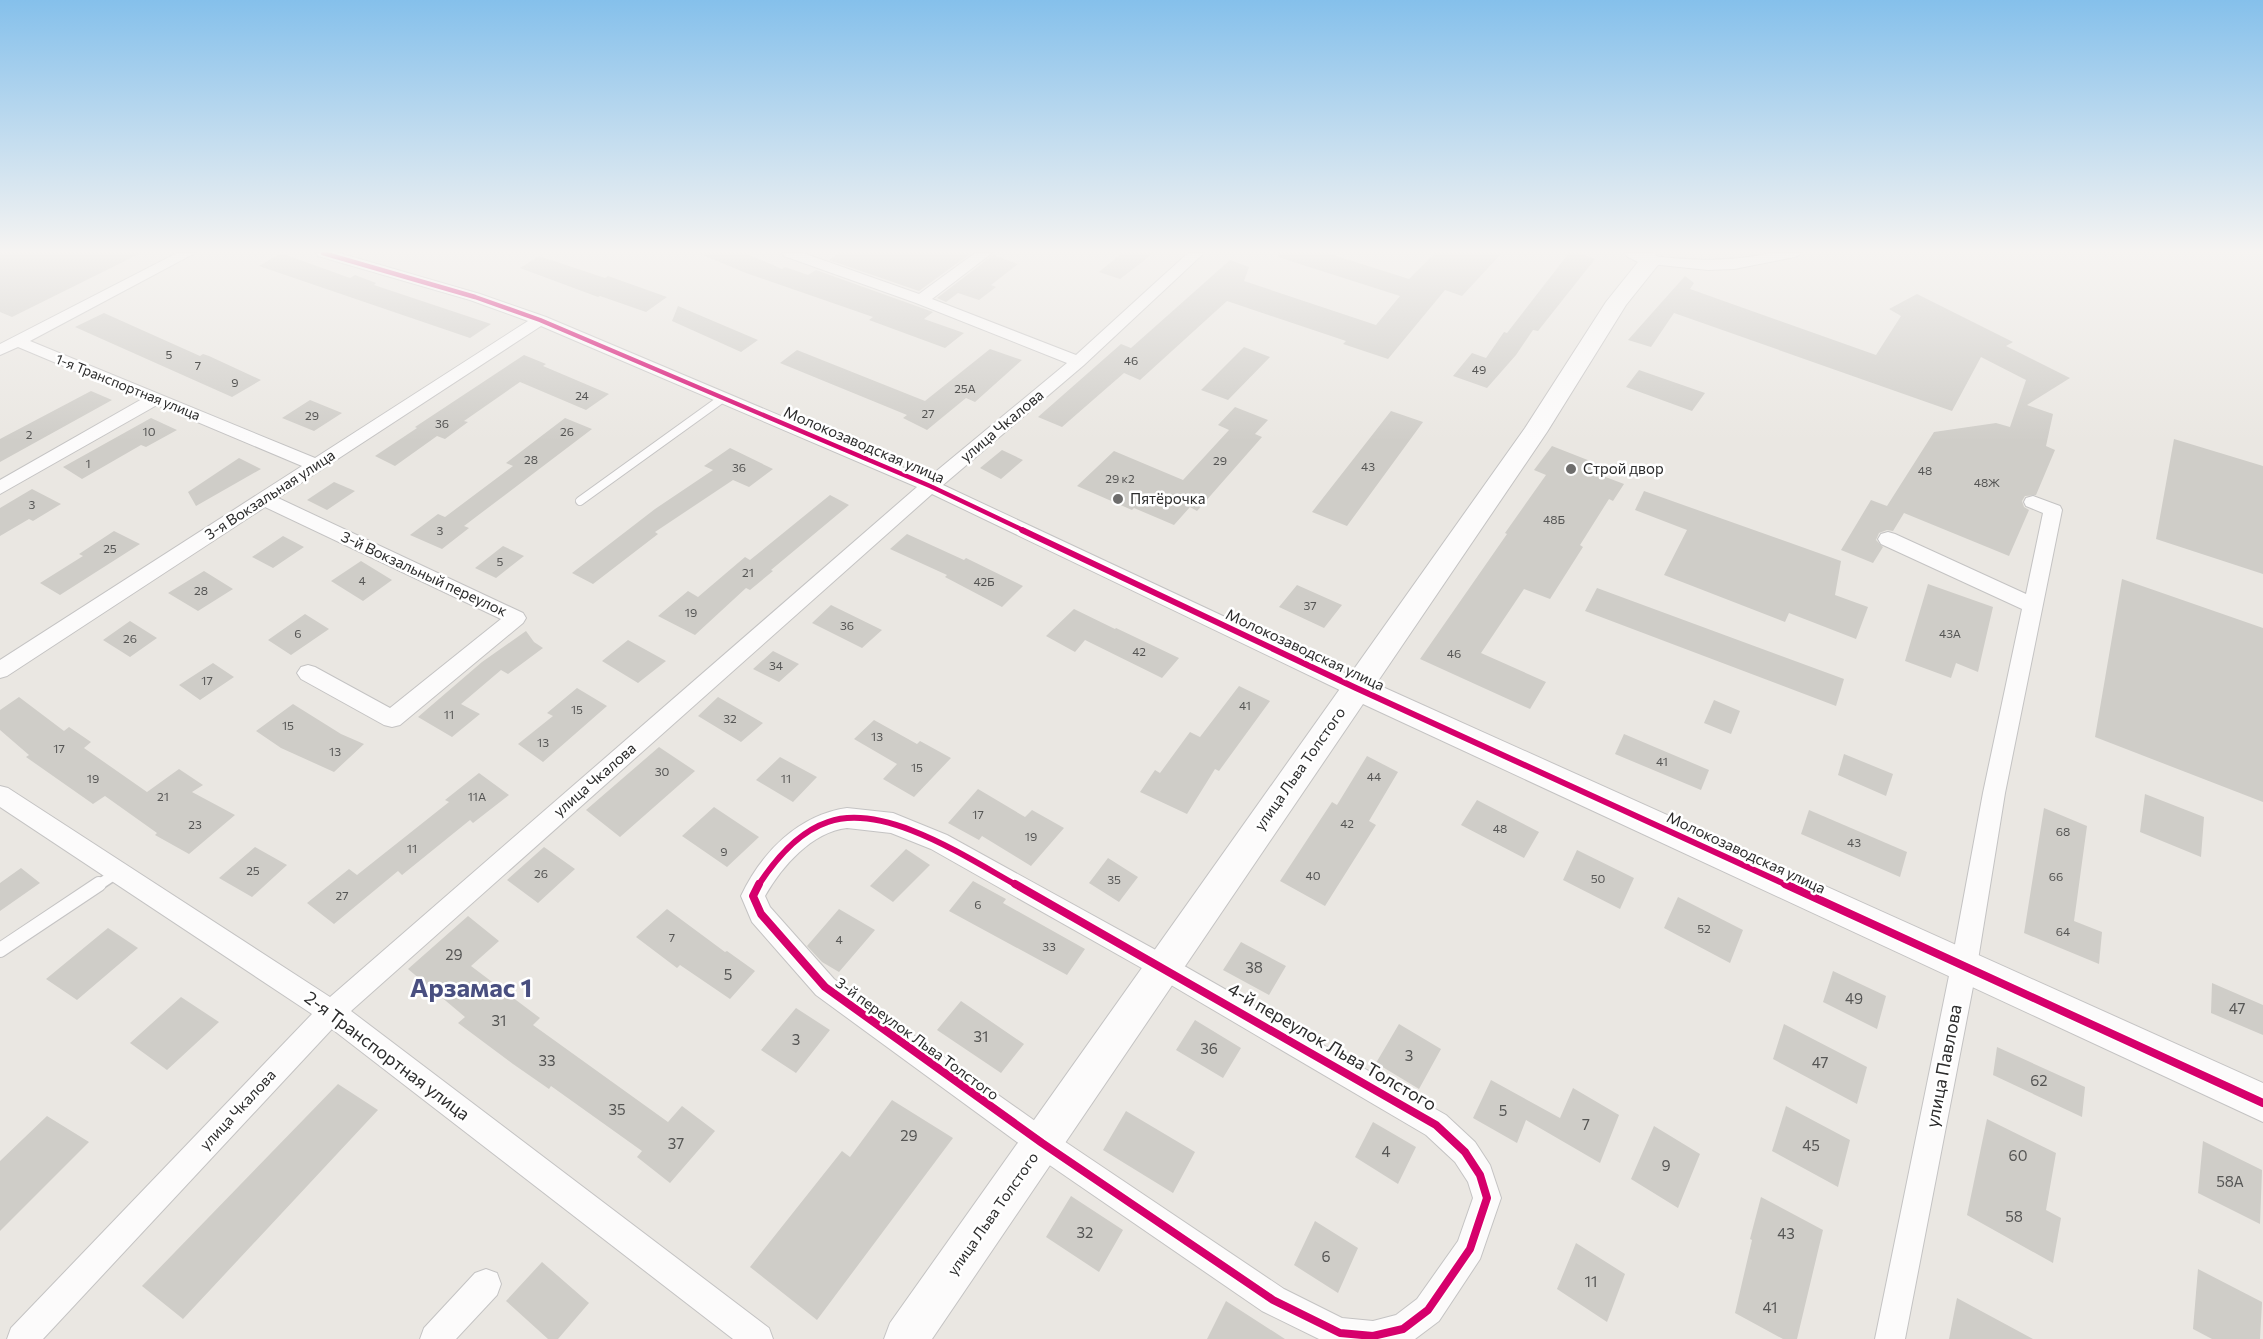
<svg xmlns="http://www.w3.org/2000/svg" width="2263" height="1339" viewBox="0 0 2263 1339" font-family="Commissioner,sans-serif">
<style>
.building{fill:#cfcdc8}
.lines{fill:none;stroke-linecap:round;stroke-linejoin:round}
.lane-far2-casing{stroke:#c4c3c3;stroke-width:10}
.lane-far1-casing{stroke:#c4c3c3;stroke-width:13}
.lane-casing{stroke:#c4c3c3;stroke-width:16}
.street-casing{stroke:#c4c3c3;stroke-width:2}
.secondary-casing{stroke:#c4c3c3;stroke-width:2}
.lane-far2{stroke:#fcfbfb;stroke-width:8}
.lane-far1{stroke:#fcfbfb;stroke-width:10}
.lane{stroke:#fcfbfb;stroke-width:14}
.street{fill:#fcfbfb;fill-rule:evenodd}
.secondary{fill:#fcfbfb;fill-rule:evenodd}
.cycleway-far2-casing{stroke:#fff;stroke-width:8}
.cycleway-far1-casing{stroke:#fff;stroke-width:10}
.cycleway-casing{stroke:#fff;stroke-width:11}
.cycleway-far2{stroke:#d6006c;stroke-width:4.5}
.cycleway-far1{stroke:#d6006c;stroke-width:6}
.cycleway{stroke:#d6006c;stroke-width:8}
.poi-dot{fill:#6e6d6c;stroke:#fff;stroke-width:2}
.labels{text-anchor:middle;stroke-width:5;stroke-linejoin:round;paint-order:stroke}
.number-label{font-size:12px;fill:#565655}
.far-street-label{font-size:14px;fill:#2c2c2c;stroke:#fff}
.street-label{font-size:15px;fill:#2c2c2c;stroke:#fff}
.poi-label{font-size:15px;fill:#2c2c2c;stroke:#fff;text-anchor:start}
.near-number-label{font-size:15px;fill:#565655}
.near-street-label{font-size:18px;fill:#2c2c2c;stroke:#fff}
.near-district-label{font-size:26px;font-weight:bold;fill:#494f80;stroke:#fff}
</style>
<rect width="100%" height="100%" fill="#eae7e2"/>
<path class="building" d="M0,253h141l-129,64 -12,-5z
M281,253l69,25 5,-3 21,8 -2,2 117,39 -21,14 -211,-72z
M698,253h47l37,16 3,-2 23,8 8,-5 117,42 -9,7 40,14 -19,15 -76,-28 4,-3 -127,-44z
M839,253h132l-52,38 -90,-31z
M1122,253h32l-34,26 -21,-7z
M1279,253h48l82,26 26,-26h67l-40,43 -17,-6 -57,69 -45,-15 3,-3 -119,-40 -87,79 -16,-7 -62,54 -24,-10 83,-73 10,4 99,-88 19,7 -5,14 132,44 24,-29 -122,-39z
M1569,253h11l15,6 -57,72 -5,-1 -17,25 -29,33 -34,-12 19,-23 14,5 18,-26 3,1z
M993,255l25,9 -27,21 5,2 -17,13 -21,-7 -12,9 -9,-4z
M539,256l66,22 3,-2 59,21 -21,15 -46,-16 -2,1 -78,-29z
M1685,276l9,7 -4,6 186,66 25,-39 -12,-7 28,-15 96,48 -7,4 64,32 -43,27 26,9 -7,32 9,4 -19,45 -11,1 -3,5 2,6 5,3 -20,46 -105,-43 -11,18 -6,-1 -8,3 -3,7 7,7 -10,16 -32,-13 30,-50 16,6 47,-74 62,-9 14,4 16,-47 -45,-23 -29,54 -278,-98 -23,34 -23,-7z
M678,306l80,34 -17,12 -69,-31z
M104,313l96,43 3,-2 6,2 52,24 -29,17 -157,-70z
M1244,347l26,10 -42,43 -27,-10z
M990,349l32,11 -47,42 -9,-4 -39,32 -24,-12 4,-3 -127,-52 17,-13 128,51z
M524,355l22,9 -3,2 66,28 -23,16 -66,-28 -56,39 4,1 -23,17 -8,-3 -42,30 -20,-10 42,-28 -2,-1z
M1639,370l66,23 -13,18 -66,-24z
M91,391l21,9 -112,62v-23z
M310,400l32,13 -28,18 -32,-13z
M1235,407l33,13 -13,14 7,3 -65,74 -7,-4 -16,18 -40,-17 -2,2 -55,-24 37,-35 69,29 46,-50 -11,-5z
M1391,411l32,11 -76,104 -35,-14z
M151,418l26,12 -31,17 -5,-2 -59,34 -19,-12z
M565,418l27,11 -128,97 5,2 -27,21 -32,-14 28,-21 7,3 68,-51 -7,-3z
M2174,439l89,27v108l-107,-35z
M1552,446l56,22 -5,8 21,8 -11,17 -4,-2 -29,46 3,2 -33,52 -26,-10 -43,64 65,29 -16,27 -110,-50 87,-125 -2,-1 41,-58 -12,-5z
M730,448l43,21 -24,18 -16,-7 -78,52 3,2 -65,50 -21,-11 83,-64 58,-39 -9,-4z
M1002,450l21,10 -22,19 -21,-11z
M239,458l22,11 -65,37 -8,-14z
M334,482l21,9 -28,19 -20,-10z
M32,489l29,15 -28,17 -4,-2 -29,17v-28z
M1644,491l197,70 -6,34 33,12 -12,32 -67,-26 -4,9 -121,-47 23,-45 -52,-20z
M830,495l19,10 -78,65 2,1 -23,19 -4,-2 -51,47 -37,-19 30,-25 10,6 47,-40 5,3z
M114,531l26,13 -80,51 -20,-12 43,-27 -4,-2z
M907,534l57,26 2,-2 57,28 -21,21 -57,-30 2,-2 -57,-26z
M283,536l21,11 -31,21 -21,-11z
M503,546l21,10 -28,22 -21,-10z
M361,561l31,19 -29,21 -32,-20z
M204,571l29,18 -35,22 -30,-18z
M2122,579l141,49v174l-168,-65z
M1928,584l65,23 -15,65 -22,-9 -5,15 -46,-17z
M1297,585l45,20 -18,23 -45,-21z
M1597,588l247,91 -8,27 -251,-95z
M831,605l51,25 -20,18 -50,-25z
M1074,609l41,20 1,-1 63,30 -17,20 -77,-38 -10,12 -29,-16z
M305,614l24,15 -38,26 -23,-15z
M130,621l27,17 -27,19 -27,-17z
M526,631l8,11 9,6 -35,26 -7,-4 -40,34 19,10 -28,23 -34,-20 64,-55z
M628,640l38,21 -28,22 -36,-22z
M773,651l26,13 -20,18 -26,-13z
M213,663l21,14 -34,23 -21,-15z
M1239,686l31,15 -51,70 -4,-2 -28,45 -47,-22 15,-22 5,3 30,-41 10,5z
M577,688l30,18 -64,56 -25,-18 35,-28 -6,-3z
M19,697l45,34 5,-4 22,15 -7,6 63,44 32,-23 24,16 -11,7 43,23 -46,39 -34,-19 2,-2 -52,-37 -12,8 -67,-47 3,-2 -29,-25v-20z
M718,697l45,26 -22,19 -43,-26z
M1714,700l26,11 -9,23 -27,-11z
M293,704l48,30 23,10 -30,28 -53,-24 -25,-17z
M874,720l43,24 3,-3 31,17 -37,39 -31,-18 14,-15 -43,-25z
M1624,734l85,36 -8,20 -86,-36z
M659,747l36,24 -75,66 -34,-27z
M1844,754l49,20 -7,22 -48,-21z
M1367,756l31,16 -29,49 7,4 -51,81 -45,-25 52,-79 5,3z
M780,757l37,20 -24,25 -37,-22z
M479,773l30,22 -36,28 -3,-3 -68,55 -4,-4 -64,53 -27,-21 42,-34 8,6 92,-73 -4,-2z
M978,789l47,28 7,-7 32,18 -33,38 -49,-30 -3,4 -31,-17z
M2145,794l59,23 -3,40 -61,-25z
M1477,800l62,32 -15,26 -63,-33z
M714,807l45,30 -32,30 -45,-31z
M2044,808l43,18 -13,95 28,11 -3,32 -75,-31z
M1809,810l98,42 -7,25 -99,-43z
M255,847l32,18 -35,32 -33,-19z
M544,847l31,22 -37,34 -31,-23z
M906,849l24,16 -37,37 -23,-16z
M1577,850l57,28 -14,31 -57,-29z
M1108,858l30,19 -19,25 -30,-19z
M21,868l19,15 -40,28v-28z
M973,881l33,18 -3,4 82,46 -18,26 -118,-64z
M1678,897l65,33 -13,33 -66,-35z
M667,909l58,43 2,-1 28,20 -25,28 -50,-34 -3,3 -41,-31z
M839,909l36,21 -36,42 -17,-10 -15,-16z
M468,916l31,25 -28,25 69,52 -7,7 135,97 14,-16 33,25 -45,52 -33,-26 5,-6 -91,-65 -2,3 -36,-25 -55,-41 7,-6 -57,-48z
M108,928l30,20 -61,52 -31,-21z
M1241,942l45,24 -17,29 -46,-25z
M1833,971l53,25 -9,33 -54,-27z
M2212,983l51,22v30l-52,-22z
M181,997l38,25 -52,48 -37,-27z
M961,1001l63,43 -23,29 -64,-43z
M796,1008l34,22 -34,43 -35,-23z
M1195,1020l46,28 -18,30 -47,-28z
M1399,1024l42,25 -22,40 -43,-26z
M1784,1024l83,43 -10,37 -84,-45z
M1997,1047l88,40 -3,30 -89,-42z
M1491,1080l69,38 13,-30 46,27 -19,48 -74,-43 -9,23 -44,-25z
M338,1084l40,26 -195,209 -41,-33z
M892,1100l61,38 -136,182 -67,-53 92,-116 8,6z
M1786,1106l64,34 -12,47 -66,-36z
M1126,1111l69,41 -22,41 -70,-43z
M47,1116l42,26 -89,89v-70z
M1987,1119l69,34 -10,57 15,8 -8,45 -86,-48z
M1373,1122l43,25 -18,37 -43,-27z
M1654,1126l46,28 -22,54 -47,-29z
M2203,1141l59,29 -2,54 -62,-31z
M1071,1196l52,34 -24,42 -53,-35z
M1761,1197l62,33 -26,109h-14l-48,-26 17,-73 -2,-1z
M1315,1221l43,27 -20,45 -44,-28z
M1576,1243l49,31 -18,48 -50,-33z
M542,1262l47,41 -31,36h-10l-42,-38z
M2198,1269l64,33 -2,37h-48l-19,-10z
M1957,1298l76,41h-84z
M1226,1301l59,38h-78z"/>
<g class="lines">
<defs>
<path id="lane-far2" d="M580,501l143,-103"/>
<path id="lane-far1" d="M97,886l21,-14"/>
<path id="lane" d="M0,950l99,-66"/>
<path id="street" d="M177,253h18l-165,88 285,117 213,-137 -58,-21 -152,-44 -2,-3h23l141,41 66,23 382,161 139,-115 -151,-60 -132,-47 -2,-3h21l116,41 56,-41h17l-60,46 144,56 112,-102h16l-120,112 -141,120 421,197 3,6 -3,6 -8,2 -8,-2 -416,-200 -581,517 418,317 4,11h-40l-401,-310 -289,310h-36l4,-11 301,-314 -312,-207v-21l8,2 322,209 587,-510 -376,-161 -263,172 245,115 3,5 -3,5 -123,102 -8,2 -8,-2 -83,-46 -4,-6 4,-6 7,-2 7,2 75,41 111,-89 -236,-112 -258,169 -7,2v-18l302,-194 -145,-61 -157,89v-14l142,-81 -124,-52 -18,8v-11z
M1772,253h30l-7,4 -61,12 -26,1 -57,-6 -7,-4 7,-4c48,5 73,6 121,-3z
M2033,496l27,10 2,4 -57,283 -28,173 -72,373h-30l76,-373 32,-173 39,-184 -141,-65 -3,-5 3,-5 7,-2 7,2 131,60 17,-81 -17,-7 -2,-4 2,-4z
M847,808l46,5 54,22 225,124 274,156 29,27 15,23 11,33 -21,61 -41,62 -24,18h-96l-57,-28 -230,-158 -216,-158 -64,-73 -11,-26c20,-43 57,-81 106,-88zM847,828l44,5 40,16 223,126 272,160 29,27 13,20 5,16 -15,43 -41,58 -21,16 -23,6 -31,-3 -58,-29 -232,-156 -218,-154 -64,-72 -5,-11c17,-30 47,-64 82,-68z
M486,1269l11,4 4,11 -4,11 -41,44h-36l4,-11 51,-55z"/>
<path id="secondary" d="M1624,253h29l9,7 -36,45 -79,127 -171,252 887,399v39l-900,-418 -431,635h-48l6,-16 635,-895 81,-126 32,-40 -10,-5z"/>
</defs>
<use href="#lane-far2" class="lane-far2-casing"/>
<use href="#lane-far1" class="lane-far1-casing"/>
<use href="#lane" class="lane-casing"/>
<use href="#street" class="street-casing"/>
<use href="#secondary" class="secondary-casing"/>
<use href="#lane-far2" class="lane-far2"/>
<use href="#lane-far1" class="lane-far1"/>
<use href="#lane" class="lane"/>
<use href="#street" class="street"/>
<use href="#secondary" class="secondary"/>
<defs>
<path id="cycleway-far2" d="M323,253l152,44 65,23 390,166 95,45"/>
<path id="cycleway-far1" d="M1022,530l334,158 433,198
M758,886c16,-25 40,-54 70,-64 57,-20 141,37 190,64"/>
<path id="cycleway" d="M759,884l-6,12 8,18 64,73 217,156 231,157 67,33 33,3 30,-7 25,-19 42,-61 17,-51 -7,-23 -15,-23 -29,-27 -421,-241
M1785,884l478,219"/>
</defs>
<use href="#cycleway-far2" class="cycleway-far2-casing"/>
<use href="#cycleway-far1" class="cycleway-far1-casing"/>
<use href="#cycleway" class="cycleway-casing"/>
<use href="#cycleway-far2" class="cycleway-far2"/>
<use href="#cycleway-far1" class="cycleway-far1"/>
<use href="#cycleway" class="cycleway"/>
</g>
<linearGradient id="sky" x2="0" y2="1"><stop stop-color="#85c0eb"/><stop offset="0.57" stop-color="#f6f4f2"/><stop offset="1" stop-color="#f6f4f2" stop-opacity="0"/></linearGradient>
<rect width="2263" height="441" fill="url(#sky)"/>
<g class="poi-dot">
<circle cx="1571" cy="469" r="6"/>
<circle cx="1118" cy="499" r="6"/>
</g>
<g class="labels">
<g class="number-label">
<text x="169" y="359">5</text>
<text x="1131" y="365">46</text>
<text x="198" y="370">7</text>
<text x="1479" y="374">49</text>
<text x="235" y="387">9</text>
<text x="965" y="393">25А</text>
<text x="582" y="400">24</text>
<text x="928" y="418">27</text>
<text x="312" y="420">29</text>
<text x="442" y="428">36</text>
<text x="149" y="436">10</text>
<text x="567" y="436">26</text>
<text x="29" y="439">2</text>
<text x="531" y="464">28</text>
<text x="1220" y="465">29</text>
<text x="88" y="468">1</text>
<text x="1368" y="471">43</text>
<text x="739" y="472">36</text>
<text x="1925" y="475">48</text>
<text x="1120" y="483">29 к2</text>
<text x="1987" y="487">48Ж</text>
<text x="32" y="509">3</text>
<text x="1554" y="524">48Б</text>
<text x="440" y="535">3</text>
<text x="110" y="553">25</text>
<text x="500" y="566">5</text>
<text x="748" y="577">21</text>
<text x="362" y="585">4</text>
<text x="984" y="586">42Б</text>
<text x="201" y="595">28</text>
<text x="1310" y="610">37</text>
<text x="691" y="617">19</text>
<text x="847" y="630">36</text>
<text x="298" y="638">6</text>
<text x="1950" y="638">43А</text>
<text x="130" y="643">26</text>
<text x="1139" y="656">42</text>
<text x="1454" y="658">46</text>
<text x="776" y="670">34</text>
<text x="207" y="685">17</text>
<text x="1245" y="710">41</text>
<text x="577" y="714">15</text>
<text x="449" y="719">11</text>
<text x="730" y="723">32</text>
<text x="288" y="730">15</text>
<text x="877" y="741">13</text>
<text x="543" y="747">13</text>
<text x="59" y="753">17</text>
<text x="335" y="756">13</text>
<text x="1662" y="766">41</text>
<text x="917" y="772">15</text>
<text x="662" y="776">30</text>
<text x="1374" y="781">44</text>
<text x="93" y="783">19</text>
<text x="786" y="783">11</text>
<text x="163" y="801">21</text>
<text x="477" y="801">11А</text>
<text x="978" y="819">17</text>
<text x="1347" y="828">42</text>
<text x="195" y="829">23</text>
<text x="1500" y="833">48</text>
<text x="2063" y="836">68</text>
<text x="1031" y="841">19</text>
<text x="1854" y="847">43</text>
<text x="412" y="853">11</text>
<text x="724" y="856">9</text>
<text x="253" y="875">25</text>
<text x="541" y="878">26</text>
<text x="1313" y="880">40</text>
<text x="2056" y="881">66</text>
<text x="1598" y="883">50</text>
<text x="1114" y="884">35</text>
<text x="342" y="900">27</text>
<text x="978" y="909">6</text>
<text x="1704" y="933">52</text>
<text x="2063" y="936">64</text>
<text x="672" y="942">7</text>
<text x="839" y="944">4</text>
<text x="1049" y="951">33</text>
</g>
<g class="far-street-label">
<text transform="translate(128 387) rotate(22)" y="5">1-я Транспортная улица</text>
</g>
<g class="street-label">
<text transform="translate(1002 426) rotate(-40)" y="5">улица Чкалова</text>
<text transform="translate(864 445) rotate(23)" y="5">Молокозаводская улица</text>
<text transform="translate(270 495) rotate(-33)" y="5">3-я Вокзальная улица</text>
<text transform="translate(424 574) rotate(25)" y="5">3-й Вокзальный переулок</text>
<text transform="translate(1305 650) rotate(25)" y="5">Молокозаводская улица</text>
<text transform="translate(1300 769) rotate(-55)" y="5">улица Льва Толстого</text>
<text transform="translate(595 780) rotate(-41)" y="5">улица Чкалова</text>
<text transform="translate(1746 853) rotate(25)" y="5">Молокозаводская улица</text>
<text transform="translate(917 1039) rotate(36)" y="5">3-й переулок Льва Толстого</text>
<text transform="translate(238 1110) rotate(-47)" y="5">улица Чкалова</text>
<text transform="translate(993 1214) rotate(-55)" y="5">улица Льва Толстого</text>
</g>
<g class="poi-label">
<text x="1583" y="474">Строй двор</text>
<text x="1130" y="504">Пятёрочка</text>
</g>
<g class="near-number-label">
<text x="454" y="960">29</text>
<text x="1254" y="973">38</text>
<text x="728" y="980">5</text>
<text x="1854" y="1004">49</text>
<text x="2237" y="1014">47</text>
<text x="499" y="1026">31</text>
<text x="981" y="1042">31</text>
<text x="796" y="1045">3</text>
<text x="1209" y="1054">36</text>
<text x="1409" y="1061">3</text>
<text x="547" y="1066">33</text>
<text x="1820" y="1068">47</text>
<text x="2039" y="1086">62</text>
<text x="617" y="1115">35</text>
<text x="1503" y="1116">5</text>
<text x="1586" y="1130">7</text>
<text x="909" y="1141">29</text>
<text x="676" y="1149">37</text>
<text x="1811" y="1151">45</text>
<text x="1386" y="1157">4</text>
<text x="2018" y="1161">60</text>
<text x="1666" y="1171">9</text>
<text x="2230" y="1187">58А</text>
<text x="2014" y="1222">58</text>
<text x="1085" y="1238">32</text>
<text x="1786" y="1239">43</text>
<text x="1326" y="1262">6</text>
<text x="1591" y="1287">11</text>
<text x="1770" y="1313">41</text>
</g>
<g class="near-street-label">
<text transform="translate(1332 1047) rotate(30)" y="6">4-й переулок Льва Толстого</text>
<text transform="translate(387 1056) rotate(37)" y="6">2-я Транспортная улица</text>
<text transform="translate(1944 1066) rotate(-79)" y="6">улица Павлова</text>
</g>
<g class="near-district-label">
<text x="471" y="997">Арзамас 1</text>
</g>
</g>
</svg>
